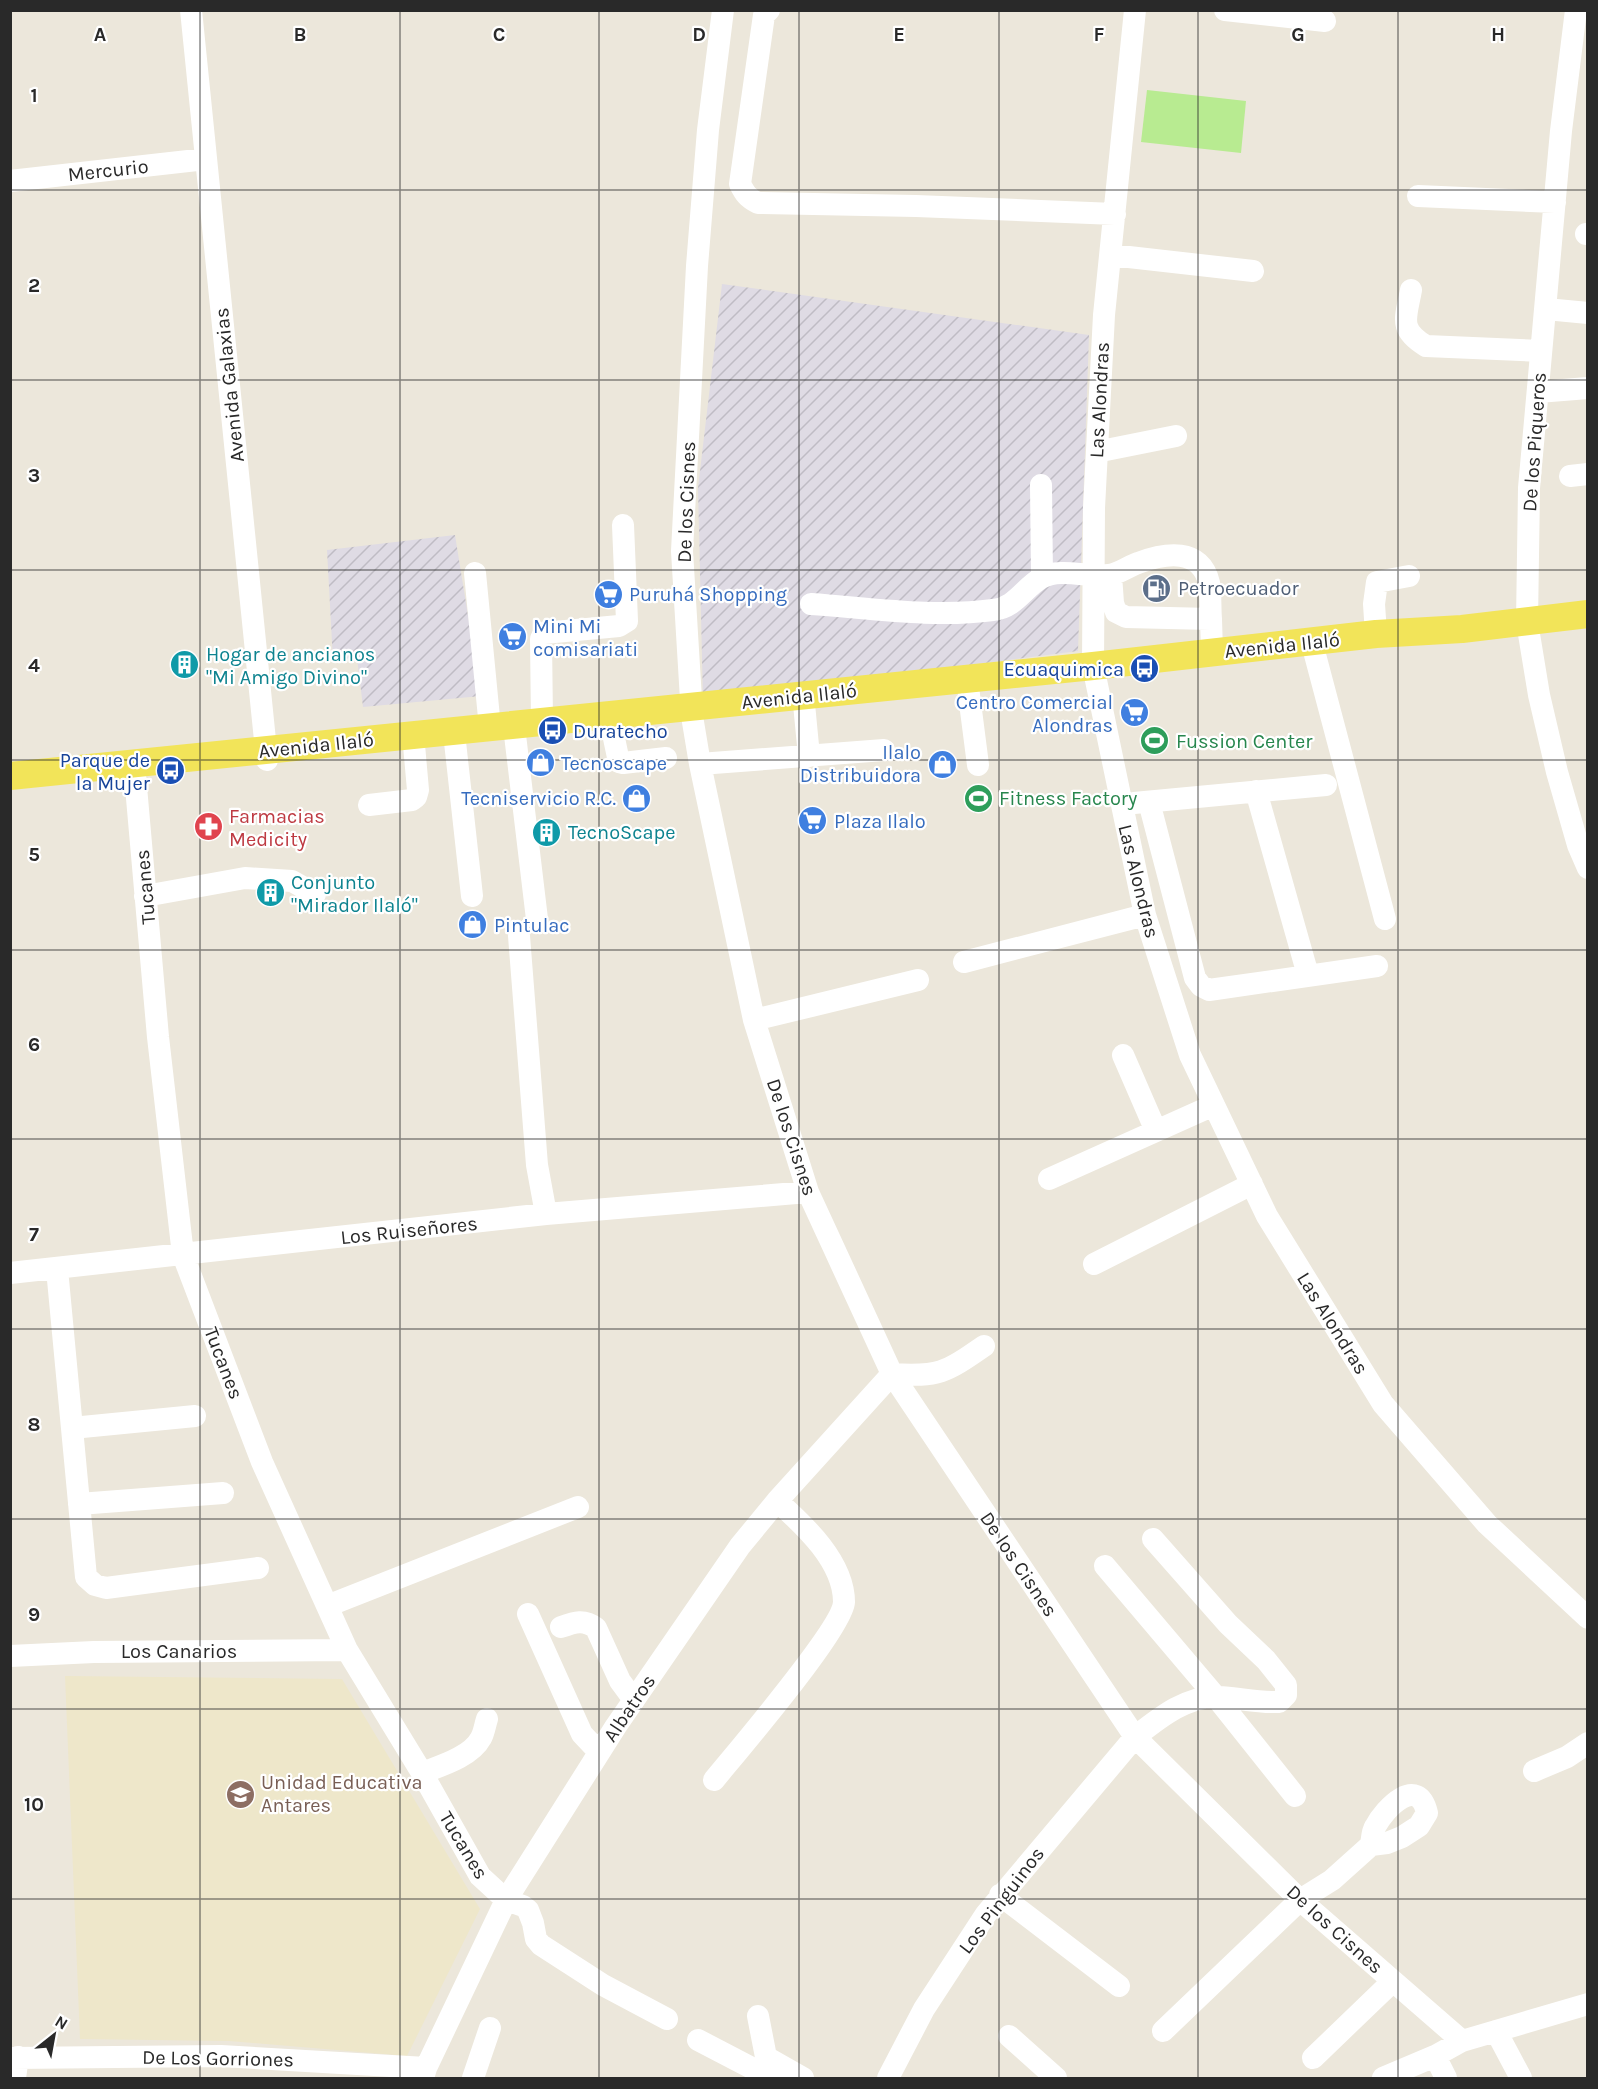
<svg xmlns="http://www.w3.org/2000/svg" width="1598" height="2089" viewBox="0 0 1598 2089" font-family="Karla,sans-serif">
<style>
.industrial{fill:url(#industrial-furrows)}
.education{fill:#eee7ca}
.pitch{fill:#b8eb91}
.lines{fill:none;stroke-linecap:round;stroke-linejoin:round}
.minor{stroke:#fff;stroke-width:22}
.major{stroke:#f2e459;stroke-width:28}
.grid{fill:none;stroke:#292929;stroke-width:1.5;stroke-opacity:0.55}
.labels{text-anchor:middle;stroke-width:4.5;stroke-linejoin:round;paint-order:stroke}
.street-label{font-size:20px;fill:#292929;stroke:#fff}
.service-label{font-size:20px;fill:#4e5e75;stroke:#fff;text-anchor:start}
.shop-label{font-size:20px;fill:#366cbe;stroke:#fff;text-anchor:start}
.culture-label{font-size:20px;fill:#0d838f;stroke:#fff;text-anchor:start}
.transit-label{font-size:20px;fill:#164399;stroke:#fff;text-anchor:end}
.leisure-label{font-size:20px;fill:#27864d;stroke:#fff;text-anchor:start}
.health-label{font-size:20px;fill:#be3a42;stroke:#fff;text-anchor:start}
.education-label{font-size:20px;fill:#785e54;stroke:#fff;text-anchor:start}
.grid-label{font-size:20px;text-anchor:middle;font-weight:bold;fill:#292929;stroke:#fff;stroke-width:4.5;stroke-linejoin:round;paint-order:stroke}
</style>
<defs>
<pattern id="industrial-furrows" width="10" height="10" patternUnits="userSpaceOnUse" patternTransform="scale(1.5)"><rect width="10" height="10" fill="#dfdbe4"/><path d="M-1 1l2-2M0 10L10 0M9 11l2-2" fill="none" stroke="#bfbcc4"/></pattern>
</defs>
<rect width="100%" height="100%" fill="#ece7db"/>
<path class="industrial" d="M722,284l367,51 -11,316 -375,49 -5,-212z
M455,535l26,161 -118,11 -6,-49 -24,3 -6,-111z"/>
<path class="education" d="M65,1676l277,3 138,230 -73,147 -178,-15 -149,-2z"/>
<path class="pitch" d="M1147,90l99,11 -5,52 -100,-11z"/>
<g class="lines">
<path class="minor" d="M191,10l76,750
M723,10l-15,120 -11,136 -15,285 10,165 8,48 54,256 54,172 84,182 243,363 165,163 162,141
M769,10l-5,5 -24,169c5,10 8,14 18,19l158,3 199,8
M1135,10l-31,305 -10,193 -1,158 52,249 45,140 77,161 116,188 104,120 101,94
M1225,10l100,11
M1576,10l-15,121 -32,357 -2,134 12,73 18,77 21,73 10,23
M10,181l196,-22
M1418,196l137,6
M1586,234h2
M1111,255l142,16
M1411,290c-5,28 -13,39 15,56l115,5
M1546,309l42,4
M1538,392l50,-4
M1097,450h9l70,-14
M1570,476l18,-2
M1041,485l1,92
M475,573l15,155
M1111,575l2,28 3,9 10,5 85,2 1,33
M811,604c59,4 123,14 182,6 22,-2 31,-22 48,-32 21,-11 46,0 68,-3 10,-1 20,-9 29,-12 27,-10 63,-16 71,20 2,11 1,25 2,36
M1376,634l-2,-30 3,-22 32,-6
M1314,651l71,268
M968,687l10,78
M804,704l5,52
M542,722l-1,-83 3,-6 75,-7 8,-5 -4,-96
M611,724l8,38 4,1 43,-5
M515,735l22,184
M455,742l17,154
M134,764l24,273 25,218 79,207 85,188 75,123 58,103 26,24 17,6 5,4 5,13 3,16 5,6 62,40 64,34
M700,764l184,-14
M1256,791l52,184
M1149,802l46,176 6,8 8,4 168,-24
M1134,803l192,-18
M369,805l43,-5 4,-3 2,-7 -4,-45
M145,896l100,-18 47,3 23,13
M519,936l18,229 9,49
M964,962l181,-47
M754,1020l164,-40
M1123,1055l33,76
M1049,1179l165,-74
M1094,1264l158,-80
M57,1269l29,308 9,8 11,3 152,-20
M10,1273l536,-59 262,-22
M72,1428l123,-12
M79,1504l144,-11
M1105,1566l111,131 79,99
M327,1606l251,-99
M528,1614l54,120 17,18
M561,1627c14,-5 23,-8 35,1l24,53 14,19
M10,1656l84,-4 253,-2
M1534,1771l33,-14 21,-14
M422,1773c18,-7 49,-16 59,-35 3,-5 4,-13 6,-19
M714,1780c22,-27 129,-152 130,-178 0,-40 -39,-76 -67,-101
M1000,1895l119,91
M758,2016l8,41 37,21
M1163,2031l137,-131 32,-20 39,-35 16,-2 15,-6 17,-11 8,-13c-9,-39 -42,-5 -52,14 -3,5 -3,12 -4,18
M1496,2031l25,47
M1009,2036l47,42
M698,2040l73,38
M1435,2056l11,22
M10,2058l211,-2 205,12
M1313,2058l80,-77
M15,2078l3,-21
M423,2078l3,-10 80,-168 110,-174 124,-180 37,-45 115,-127c47,3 53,-1 92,-28
M473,2078l17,-50
M888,2078l36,-69 62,-95 149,-177c23,-18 52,-42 83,-40 21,1 40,6 61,5l7,-7v-10l-20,-25 -38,-36 -75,-85
M1383,2078l52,-22 27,-15 126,-37"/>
<path class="major" d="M10,776l1083,-110 283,-32 86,-5 126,-15"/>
</g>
<path class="grid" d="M200,10v2068M400,10v2068M599,10v2068M799,10v2068M999,10v2068M1198,10v2068M1398,10v2068M10,190h1578M10,380h1578M10,570h1578M10,760h1578M10,950h1578M10,1139h1578M10,1329h1578M10,1519h1578M10,1709h1578M10,1899h1578"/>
<defs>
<symbol id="fuel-disc" viewBox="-11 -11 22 22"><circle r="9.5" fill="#5c6f8a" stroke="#fff"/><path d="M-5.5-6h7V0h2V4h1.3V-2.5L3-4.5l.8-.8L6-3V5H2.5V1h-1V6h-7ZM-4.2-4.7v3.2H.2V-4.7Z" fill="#fff"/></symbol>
<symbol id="supermarket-disc" viewBox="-11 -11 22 22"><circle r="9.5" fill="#3f7fe0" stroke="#fff"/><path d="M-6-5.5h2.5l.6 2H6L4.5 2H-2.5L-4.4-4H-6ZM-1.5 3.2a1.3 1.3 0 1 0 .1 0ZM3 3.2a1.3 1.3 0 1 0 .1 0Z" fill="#fff"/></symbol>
<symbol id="building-disc" viewBox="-11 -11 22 22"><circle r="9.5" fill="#0f9aa8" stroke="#fff"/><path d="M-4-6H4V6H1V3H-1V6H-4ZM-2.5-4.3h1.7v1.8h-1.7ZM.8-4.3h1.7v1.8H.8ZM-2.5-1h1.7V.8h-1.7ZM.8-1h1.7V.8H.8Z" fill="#fff"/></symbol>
<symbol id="bus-disc" viewBox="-11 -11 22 22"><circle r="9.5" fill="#1a4fb4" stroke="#fff"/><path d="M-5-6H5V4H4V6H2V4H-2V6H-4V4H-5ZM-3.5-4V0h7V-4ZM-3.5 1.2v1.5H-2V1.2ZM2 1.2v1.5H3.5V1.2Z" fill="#fff"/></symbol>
<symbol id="stadium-disc" viewBox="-11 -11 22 22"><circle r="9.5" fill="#2e9e5b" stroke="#fff"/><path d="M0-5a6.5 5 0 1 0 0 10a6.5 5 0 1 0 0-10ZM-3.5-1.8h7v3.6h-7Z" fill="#fff"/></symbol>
<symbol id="shop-disc" viewBox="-11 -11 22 22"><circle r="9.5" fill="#3f7fe0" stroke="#fff"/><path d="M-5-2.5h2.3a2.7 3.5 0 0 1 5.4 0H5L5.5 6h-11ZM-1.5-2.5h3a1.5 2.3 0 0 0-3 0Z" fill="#fff"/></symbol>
<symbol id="pharmacy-disc" viewBox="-11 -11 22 22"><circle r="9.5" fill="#e0444e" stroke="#fff"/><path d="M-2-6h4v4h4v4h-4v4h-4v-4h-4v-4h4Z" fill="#fff"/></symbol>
<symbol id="school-disc" viewBox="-11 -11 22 22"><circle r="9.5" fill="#8d6e63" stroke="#fff"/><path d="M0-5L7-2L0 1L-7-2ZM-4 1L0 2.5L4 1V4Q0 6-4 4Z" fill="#fff"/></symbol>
</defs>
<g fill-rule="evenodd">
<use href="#fuel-disc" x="1140" y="572" width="33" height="33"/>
<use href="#supermarket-disc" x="592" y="578" width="33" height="33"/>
<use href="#supermarket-disc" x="496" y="620" width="33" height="33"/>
<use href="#building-disc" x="168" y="648" width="33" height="33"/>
<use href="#bus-disc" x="1128" y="652" width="33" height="33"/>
<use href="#supermarket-disc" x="1118" y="696" width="33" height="33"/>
<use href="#bus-disc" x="536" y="714" width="33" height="33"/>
<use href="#stadium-disc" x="1138" y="724" width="33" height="33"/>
<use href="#shop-disc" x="524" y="746" width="33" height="33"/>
<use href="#shop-disc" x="926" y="748" width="33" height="33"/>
<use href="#bus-disc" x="154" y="754" width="33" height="33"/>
<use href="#shop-disc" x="620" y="782" width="33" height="33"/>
<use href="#stadium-disc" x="962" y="782" width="33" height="33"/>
<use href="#supermarket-disc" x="796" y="804" width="33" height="33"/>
<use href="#pharmacy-disc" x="192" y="810" width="33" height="33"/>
<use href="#building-disc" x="530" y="816" width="33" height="33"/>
<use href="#building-disc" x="254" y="876" width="33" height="33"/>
<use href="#shop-disc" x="456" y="908" width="33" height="33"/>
<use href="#school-disc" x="224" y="1778" width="33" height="33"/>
</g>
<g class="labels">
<g class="street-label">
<text transform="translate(108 170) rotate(-6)" y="7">Mercurio</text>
<text transform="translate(229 385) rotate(-96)" y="7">Avenida Galaxias</text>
<text transform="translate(1099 400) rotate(-87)" y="7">Las Alondras</text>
<text transform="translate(1534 442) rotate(-86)" y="7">De los Piqueros</text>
<text transform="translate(686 502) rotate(-88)" y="7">De los Cisnes</text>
<text transform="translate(1282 645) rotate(-6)" y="7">Avenida Ilaló</text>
<text transform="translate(799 696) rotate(-6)" y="7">Avenida Ilaló</text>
<text transform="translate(316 745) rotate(-6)" y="7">Avenida Ilaló</text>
<text transform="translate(1139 881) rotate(76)" y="7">Las Alondras</text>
<text transform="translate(145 887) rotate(-95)" y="7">Tucanes</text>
<text transform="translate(792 1137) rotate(72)" y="7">De los Cisnes</text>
<text transform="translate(409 1230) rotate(-6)" y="7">Los Ruiseñores</text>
<text transform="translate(1333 1323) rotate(58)" y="7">Las Alondras</text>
<text transform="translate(224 1363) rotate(69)" y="7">Tucanes</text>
<text transform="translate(1019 1564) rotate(56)" y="7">De los Cisnes</text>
<text x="179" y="1658">Los Canarios</text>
<text transform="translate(629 1708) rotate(-56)" y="7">Albatros</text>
<text transform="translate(464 1845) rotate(59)" y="7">Tucanes</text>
<text transform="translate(1001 1900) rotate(-53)" y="7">Los Pinguinos</text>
<text transform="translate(1335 1929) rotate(42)" y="7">De los Cisnes</text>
<text transform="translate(218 2058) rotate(1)" y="7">De Los Gorriones</text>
</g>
<g class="service-label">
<text x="1178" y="595">Petroecuador</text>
</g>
<g class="shop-label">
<text x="629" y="601">Puruhá Shopping</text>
<text x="533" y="633">Mini Mi<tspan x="533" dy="23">comisariati</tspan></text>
<text x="1113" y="709" text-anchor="end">Centro Comercial<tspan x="1113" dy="23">Alondras</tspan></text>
<text x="921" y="759" text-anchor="end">Ilalo<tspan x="921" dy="23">Distribuidora</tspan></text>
<text x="561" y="770">Tecnoscape</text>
<text x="616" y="805" text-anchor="end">Tecniservicio R.C.</text>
<text x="834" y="828">Plaza Ilalo</text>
<text x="494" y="932">Pintulac</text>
</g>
<g class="culture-label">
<text x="206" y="661">Hogar de ancianos<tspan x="206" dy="23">"Mi Amigo Divino"</tspan></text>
<text x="568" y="839">TecnoScape</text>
<text x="291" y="889">Conjunto<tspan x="291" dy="23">"Mirador Ilaló"</tspan></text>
</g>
<g class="transit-label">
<text x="1124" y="676">Ecuaquimica</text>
<text x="573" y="738" text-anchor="start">Duratecho</text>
<text x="150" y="767">Parque de<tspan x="150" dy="23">la Mujer</tspan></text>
</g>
<g class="leisure-label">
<text x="1176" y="748">Fussion Center</text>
<text x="999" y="805">Fitness Factory</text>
</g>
<g class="health-label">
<text x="229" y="823">Farmacias<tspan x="229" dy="23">Medicity</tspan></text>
</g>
<g class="education-label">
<text x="261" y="1789">Unidad Educativa<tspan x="261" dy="23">Antares</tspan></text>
</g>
</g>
<g class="grid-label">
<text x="100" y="41">A</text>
<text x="300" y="41">B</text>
<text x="499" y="41">C</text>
<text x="699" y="41">D</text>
<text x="899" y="41">E</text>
<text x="1099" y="41">F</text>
<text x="1298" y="41">G</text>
<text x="1498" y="41">H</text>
<text x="34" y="102">1</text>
<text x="34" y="292">2</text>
<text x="34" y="482">3</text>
<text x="34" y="672">4</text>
<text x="34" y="861">5</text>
<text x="34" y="1051">6</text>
<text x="34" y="1241">7</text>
<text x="34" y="1431">8</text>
<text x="34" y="1621">9</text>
<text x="34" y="1811">10</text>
</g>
<rect width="1598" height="2089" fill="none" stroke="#292929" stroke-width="24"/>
<g transform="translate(54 2035) rotate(31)" stroke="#ffffff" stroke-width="4.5" paint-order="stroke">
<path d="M0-4.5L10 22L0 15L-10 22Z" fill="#292929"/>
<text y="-9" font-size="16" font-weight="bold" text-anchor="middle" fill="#292929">N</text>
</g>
</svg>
